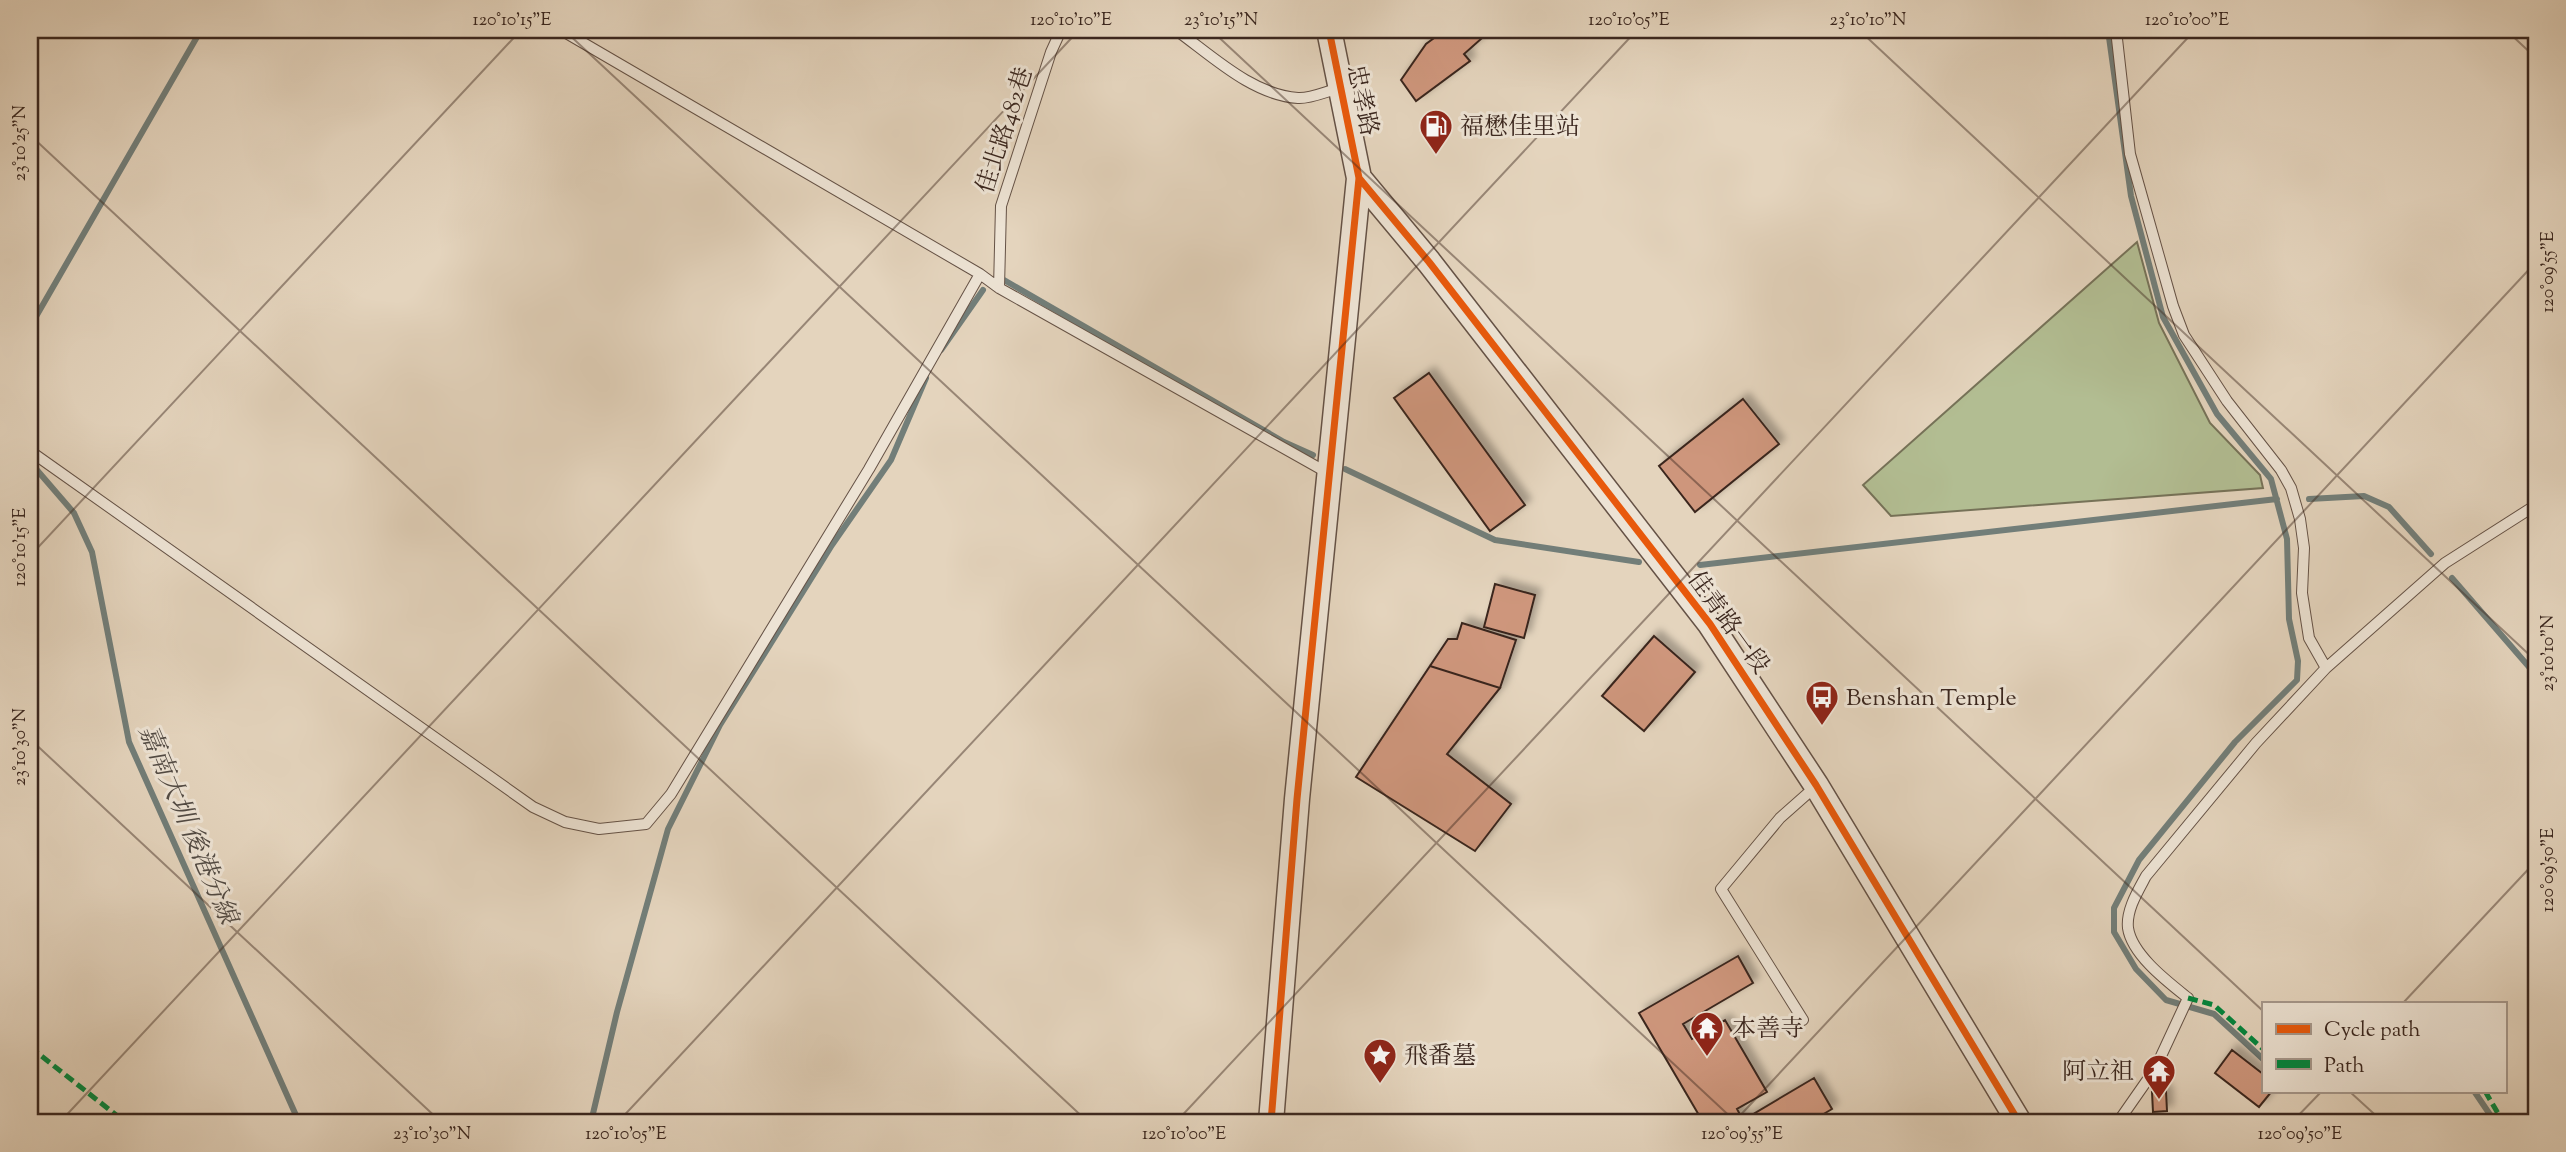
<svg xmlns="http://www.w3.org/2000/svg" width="2566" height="1152" viewBox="0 0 2566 1152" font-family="'Sorts Mill Goudy','Noto Serif TC',serif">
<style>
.green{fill:#b2bd92;stroke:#767258;stroke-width:2}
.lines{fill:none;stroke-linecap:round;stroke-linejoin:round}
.stream{stroke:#727e79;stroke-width:6}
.building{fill:#ce967c;stroke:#3b271f;stroke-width:2;filter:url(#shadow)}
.service-casing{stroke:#655246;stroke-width:12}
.tertiary-casing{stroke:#655246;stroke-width:27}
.service{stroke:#ede3d4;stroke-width:10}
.tertiary{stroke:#ede3d4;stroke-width:24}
.quiet{stroke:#00873e;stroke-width:5;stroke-dasharray:10 5;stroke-linecap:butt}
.cycleway-casing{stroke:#ede3d4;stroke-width:11}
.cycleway{stroke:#e8590c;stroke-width:7}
.ticks{fill:none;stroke:#3b271f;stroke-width:2;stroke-opacity:0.45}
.labels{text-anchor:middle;stroke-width:6;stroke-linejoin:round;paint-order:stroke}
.street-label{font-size:24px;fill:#3b271f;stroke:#ede3d4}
.poi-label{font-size:24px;fill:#3b271f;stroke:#ede3d4;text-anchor:start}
.water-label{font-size:26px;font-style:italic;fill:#524b44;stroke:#ede3d4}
.neatline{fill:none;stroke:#3b271f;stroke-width:2.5}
.ticks-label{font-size:18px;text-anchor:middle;fill:#3b271f}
</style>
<defs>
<filter id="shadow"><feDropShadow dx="6" dy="-6" stdDeviation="3.5" flood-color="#0004"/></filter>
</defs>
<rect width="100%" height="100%" fill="#e4d4bd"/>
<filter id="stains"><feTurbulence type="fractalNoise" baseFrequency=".00286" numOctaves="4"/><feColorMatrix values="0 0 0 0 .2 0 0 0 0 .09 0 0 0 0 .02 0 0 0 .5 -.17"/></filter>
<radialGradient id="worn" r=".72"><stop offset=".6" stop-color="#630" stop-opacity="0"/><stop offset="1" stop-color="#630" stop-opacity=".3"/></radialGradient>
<path class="green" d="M2137,242l22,81 51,100 50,52 3,13 -372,28 -28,-31z"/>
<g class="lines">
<path class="stream" d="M2108,30l23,166 32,121 54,97 54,65 16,60 2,80 9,42 -1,19 -62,62 -96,118 -25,48v24l22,37 30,31 48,14 49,45
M1004,280l280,162 29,13
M30,327l171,-297
M941,350l42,-60
M30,462l44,51 18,39 37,190 170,380
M1345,469l150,71 144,22
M2309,499l55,-3 25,11 42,47
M1700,565l577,-66
M2452,578l84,97
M2474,1091l21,31
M591,1122l26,-110 51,-183 52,-104 112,-180 59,-85 35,-82"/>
</g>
<path class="building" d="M1445,30h46l-27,24 6,7 -54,40 -15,-21 25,-36z
M1429,373l96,132 -35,26 -96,-133z
M1743,399l36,45 -84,68 -36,-46z
M1495,584l40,11 -11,43 -40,-11z
M1462,623l54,17 -16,48 -70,-22 18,-27h9z
M1654,636l41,36 -51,59 -42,-35z
M1430,666l70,22 -53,66 64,50 -36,47 -119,-74z
M1738,956l15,27 -70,41 9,15 33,-19 42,72 -30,17 6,11 71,-42 18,31 -22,13h-107l-64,-109z
M2232,1050l31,24v17h9l-13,16 -44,-34z
M2166,1091l1,20 -14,1 -1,-20z"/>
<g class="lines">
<defs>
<path id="service" d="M561,30l419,244
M1176,30c35,25 76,65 122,68 12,1 29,-7 42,-10
M2116,30l14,124 43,152 11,29 43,66 54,69 10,18 9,31 4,29 -2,45 7,45 17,30
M999,288l2,-82 50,-154 10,-22
M30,451l503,356 32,15 34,7 47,-5 25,-30 198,-325 111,-195 19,14 329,185
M1803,1020l-82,-131 59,-71 35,-31
M2118,1122l37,-53 33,-71c-20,-16 -56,-43 -60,-70 -2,-18 10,-37 18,-52l110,-133 70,-75 119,-105 91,-58"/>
<path id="tertiary" d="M1359,178l70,84 281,362 106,161 203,337
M1271,1122l26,-323 62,-621 -30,-148"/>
</defs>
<use href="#service" class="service-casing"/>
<use href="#tertiary" class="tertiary-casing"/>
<use href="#service" class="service"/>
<use href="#tertiary" class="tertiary"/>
<path class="quiet" d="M2188,998l26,7 49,44
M30,1047l95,75
M2485,1091l18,31"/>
<defs>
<path id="cycleway" d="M1359,178l70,84 281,362 106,161 203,337
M1271,1122l26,-323 62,-621 -30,-148"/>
</defs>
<use href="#cycleway" class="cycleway-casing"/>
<use href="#cycleway" class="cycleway"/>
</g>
<path class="ticks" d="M564,30l1172,1092M1211,30l1052,981M1859,30l677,631M2506,30l30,28M30,135l1058,987M30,556l491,-526M30,739l411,383M2403,1003l133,-142M2349,1091l34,31M60,1122l1019,-1092M618,1122l1019,-1092M1176,1122l1019,-1092M1734,1122l802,-860M2292,1122l30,-31"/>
<defs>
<symbol id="fuel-pin" viewBox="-11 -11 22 30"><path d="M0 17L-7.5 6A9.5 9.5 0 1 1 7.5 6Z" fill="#8f2418" stroke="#ede3d4"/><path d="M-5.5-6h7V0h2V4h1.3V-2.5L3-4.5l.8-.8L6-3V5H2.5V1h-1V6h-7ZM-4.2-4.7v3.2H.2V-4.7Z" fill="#fff"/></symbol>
<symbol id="bus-pin" viewBox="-11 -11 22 30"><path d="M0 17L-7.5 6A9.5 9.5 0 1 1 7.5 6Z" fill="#8f2418" stroke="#ede3d4"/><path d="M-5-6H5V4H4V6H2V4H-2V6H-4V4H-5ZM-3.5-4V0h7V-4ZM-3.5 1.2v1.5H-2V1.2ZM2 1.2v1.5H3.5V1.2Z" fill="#fff"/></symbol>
<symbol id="temple-pin" viewBox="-11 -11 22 30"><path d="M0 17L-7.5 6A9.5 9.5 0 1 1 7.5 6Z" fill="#8f2418" stroke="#ede3d4"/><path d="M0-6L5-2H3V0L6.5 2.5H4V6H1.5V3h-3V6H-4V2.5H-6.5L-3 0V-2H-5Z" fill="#fff"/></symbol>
<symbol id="sight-pin" viewBox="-11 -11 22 30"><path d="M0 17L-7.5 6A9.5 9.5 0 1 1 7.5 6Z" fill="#8f2418" stroke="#ede3d4"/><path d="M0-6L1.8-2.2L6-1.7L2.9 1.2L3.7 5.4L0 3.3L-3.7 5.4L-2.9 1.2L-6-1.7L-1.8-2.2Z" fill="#fff"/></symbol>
</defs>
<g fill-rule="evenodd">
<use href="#fuel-pin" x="1417" y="107" width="38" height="52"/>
<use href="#bus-pin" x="1803" y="678" width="38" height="52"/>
<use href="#temple-pin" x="1688" y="1009" width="38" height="52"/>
<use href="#sight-pin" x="1361" y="1036" width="38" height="52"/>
<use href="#temple-pin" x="2140" y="1052" width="38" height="52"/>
</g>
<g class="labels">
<g class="street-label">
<text transform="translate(1363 100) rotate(78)" y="8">忠孝路</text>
<text transform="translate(1004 130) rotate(-72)" y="8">佳北路482巷</text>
<text transform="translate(1729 622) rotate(54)" y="8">佳青路一段</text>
</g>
<g class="poi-label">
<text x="1460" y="134">福懋佳里站</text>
<text x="1846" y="705">Benshan Temple</text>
<text x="1732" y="1036">本善寺</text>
<text x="1404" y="1063">飛番墓</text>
<text x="2134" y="1079" text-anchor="end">阿立祖</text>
</g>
<g class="water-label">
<text transform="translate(189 824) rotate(67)" y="9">嘉南大圳 後港分線</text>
</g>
</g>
<rect width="2566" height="1152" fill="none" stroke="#e4d4bd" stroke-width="77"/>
<rect x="2262" y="1002" width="245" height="91" fill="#ede3d4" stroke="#a6988c" stroke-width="2"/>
<rect x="2276" y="1024" width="35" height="10" fill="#e8590c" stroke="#a6988c" stroke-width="2"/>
<text x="2324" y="1036" font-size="21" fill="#3b271f">Cycle path</text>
<rect x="2276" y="1059" width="35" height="10" fill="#00873e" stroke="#a6988c" stroke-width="2"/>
<text x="2324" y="1072" font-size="21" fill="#3b271f">Path</text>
<rect x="38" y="38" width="2490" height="1076" class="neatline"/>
<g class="ticks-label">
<text x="512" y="25">120°10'15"E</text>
<text x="1071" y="25">120°10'10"E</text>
<text x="1221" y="25">23°10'15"N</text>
<text x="1629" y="25">120°10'05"E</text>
<text x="1868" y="25">23°10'10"N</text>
<text x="2187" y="25">120°10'00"E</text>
<text transform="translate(19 143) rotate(-90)" y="6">23°10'25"N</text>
<text transform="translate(2547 272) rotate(-90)" y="6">120°09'55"E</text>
<text transform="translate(19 547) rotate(-90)" y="6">120°10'15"E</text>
<text transform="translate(2547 653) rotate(-90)" y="6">23°10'10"N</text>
<text transform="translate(19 747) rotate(-90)" y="6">23°10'30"N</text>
<text transform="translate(2547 870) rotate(-90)" y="6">120°09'50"E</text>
<text x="432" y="1139">23°10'30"N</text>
<text x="626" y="1139">120°10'05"E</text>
<text x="1184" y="1139">120°10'00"E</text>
<text x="1742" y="1139">120°09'55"E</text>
<text x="2300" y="1139">120°09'50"E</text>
</g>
<rect width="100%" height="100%" filter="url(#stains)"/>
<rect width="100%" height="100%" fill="url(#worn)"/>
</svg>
